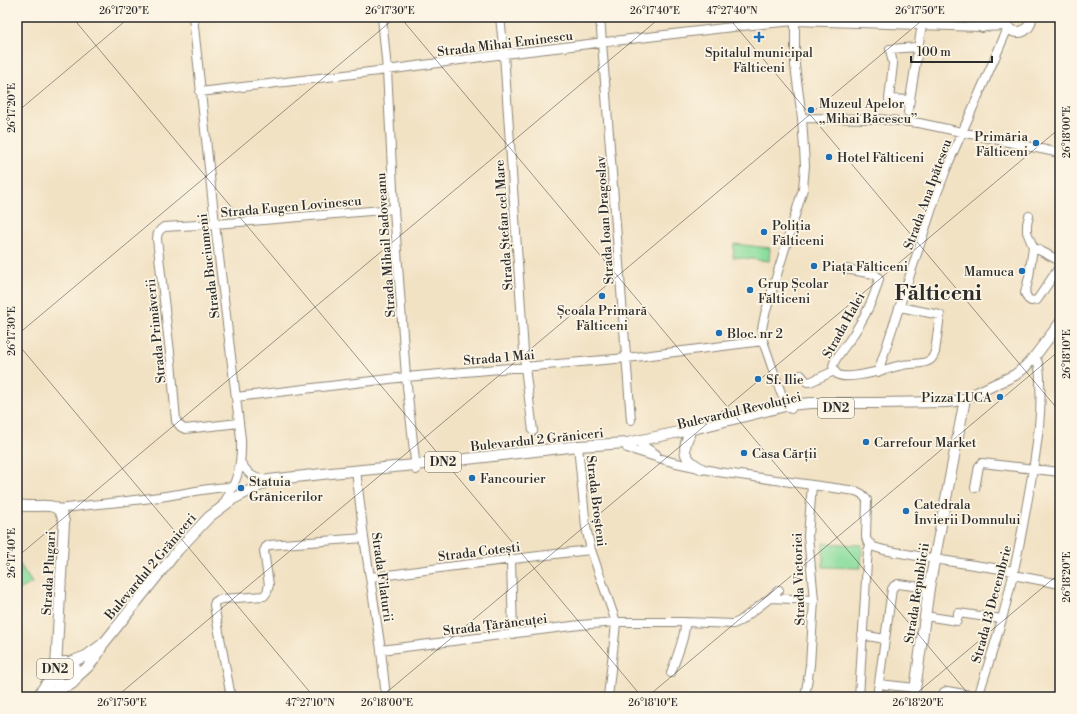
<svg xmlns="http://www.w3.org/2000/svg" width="1077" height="714" viewBox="0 0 1077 714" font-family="'Libre Bodoni',serif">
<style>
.green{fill:#8bdd9e;stroke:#5b8464}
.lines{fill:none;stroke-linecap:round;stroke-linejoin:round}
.minor-casing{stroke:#8e8678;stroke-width:10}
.major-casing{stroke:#8e8678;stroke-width:12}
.highway-casing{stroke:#8e8678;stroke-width:14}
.minor{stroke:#fff;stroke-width:8}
.major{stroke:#fff;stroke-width:10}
.highway{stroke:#fff;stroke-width:12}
.ticks{fill:none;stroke:#2b2b2b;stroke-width:1;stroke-opacity:0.45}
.poi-dot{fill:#1f6fb2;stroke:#fcf5e5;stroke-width:1.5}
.labels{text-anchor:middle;stroke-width:3.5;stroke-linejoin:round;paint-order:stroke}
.shield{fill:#fcf5e5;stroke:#6a6863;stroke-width:1}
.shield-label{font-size:12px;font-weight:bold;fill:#2b2b2b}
.street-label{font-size:13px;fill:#2b2b2b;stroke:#fcf5e5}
.poi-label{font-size:13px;fill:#2b2b2b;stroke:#fcf5e5;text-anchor:start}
.town-label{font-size:21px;font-weight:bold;fill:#2b2b2b;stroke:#fcf5e5}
.neatline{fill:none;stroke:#2b2b2b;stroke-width:1.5}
.ticks-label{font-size:10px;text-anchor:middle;fill:#2b2b2b}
</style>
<rect width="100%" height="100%" fill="#fcf5e5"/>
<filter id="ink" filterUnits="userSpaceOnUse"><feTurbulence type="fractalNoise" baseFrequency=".025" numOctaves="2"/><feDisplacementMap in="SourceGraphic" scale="8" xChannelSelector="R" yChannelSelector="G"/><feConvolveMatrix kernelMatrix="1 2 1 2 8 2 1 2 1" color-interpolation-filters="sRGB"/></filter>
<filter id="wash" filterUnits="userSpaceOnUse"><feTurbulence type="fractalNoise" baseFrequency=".012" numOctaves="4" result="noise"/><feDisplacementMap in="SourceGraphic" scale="16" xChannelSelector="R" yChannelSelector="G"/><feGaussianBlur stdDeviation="0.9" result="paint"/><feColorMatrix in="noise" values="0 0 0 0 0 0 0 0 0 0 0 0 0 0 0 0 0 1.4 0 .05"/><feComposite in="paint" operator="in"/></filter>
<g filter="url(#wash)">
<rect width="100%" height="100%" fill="#f2e2c4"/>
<path class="green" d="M734,244l36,4 -1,13 -36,-4z
M823,543l39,2 -1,23 -38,-1z
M17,560l15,23 -15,8z"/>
</g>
<g filter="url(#ink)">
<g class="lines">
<defs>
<path id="minor" d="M193,17l22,207 26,215c1,29 -4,43 -19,67
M382,17l5,53 7,139 12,168 10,93
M500,17l4,37 21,313 8,64
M600,17l31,403
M985,25l10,-5 9,-1
M200,92l187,-22 117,-16 237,-28 54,-5 187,6 25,-1
M910,100l-21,-1 4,-35 -3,-15 28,-2
M908,112l14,-88
M802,118l77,1 40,4 141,30
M1029,216l-2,8v8l6,15 -4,30 -4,16 3,6 3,2 6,-1 23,-34
M1033,247l27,14
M845,269l29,5 3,2 2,3c-5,21 -16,41 -28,59 -4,6 -15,19 -17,25 -2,3 0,8 3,11 10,8 54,-7 66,-9 8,-2 21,0 27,-5 3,-2 4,-5 5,-8l5,-37 -40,-8
M878,372l58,-176 13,-34 59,-134
M801,375l6,7h3l24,-11
M236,397l170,-20 221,-19 136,-17
M791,409l-10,-16 -18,-52 -1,-12 3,-15 38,-125 2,-24 -3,-47 -7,-52v-49
M239,423l-54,6 -4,-2 -5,-6 -5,-60 -14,-122c0,-6 2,-9 7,-12l51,-3 179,-15
M636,441l20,13
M578,446l8,81 5,23 25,72 -1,11 -7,64
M627,448l45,14 46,10 138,19 6,3 5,6 -1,37 1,4 7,6 10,3 50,9 80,12
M241,463c9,13 11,15 28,17
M356,470l8,68 17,112 4,38
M975,488l4,-22 3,-3 78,9
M58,509c38,-5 76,-8 114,-14 21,-3 39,-8 61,-8
M511,560l2,74
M1013,575l47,9
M371,577l25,-3 51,-7 125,-15 19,-2
M770,598l44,2
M925,616l32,5 1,-8 44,6
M862,635l23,4
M381,650l199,-25 36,-3h69l48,2 7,-3 30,-23 9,-8
M671,673c5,-15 15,-37 14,-51
M879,684l36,4
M231,697l-17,-92 1,-3 3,-2 4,-1 42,-3 3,-4 2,-7 -5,-34 2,-4 3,-2 95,-7
M805,697l5,-32 4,-65 -6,-64 4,-51
M859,697l8,-135 1,-11 3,-7
M877,697l15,-108 2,-3 4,-2 31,4
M942,697l2,-5 3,-1 23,4 3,2
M978,697c8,-26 17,-52 24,-78 14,-51 23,-103 32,-155 4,-27 8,-54 6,-81 0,-9 0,-18 -5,-27"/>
<path id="major" d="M1005,17c0,20 26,20 26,0
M982,27l5,-6 2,-4
M689,435c-8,17 -4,25 13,34
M17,505c3,0 7,1 10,1 17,1 33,-6 37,16l-8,145
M68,663l18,-7 18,-13 74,-93 31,-33 24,-18 28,-14 8,-5 62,-7 84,-8 163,-19 49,-3 62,-13 100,-25 22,-2h65l70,-1 10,-1 8,-2 51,-24 10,-8 10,-11 25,-33
M75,678c12,-9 23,-20 28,-35
M914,697l15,-109 35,-184v-5"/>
<path id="highway" d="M54 674a11 11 0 1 1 22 0a11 11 0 1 1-22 0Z
M38,697l16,-22
M50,697l15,-12"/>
</defs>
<use href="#minor" class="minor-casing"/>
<use href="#major" class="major-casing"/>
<use href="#highway" class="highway-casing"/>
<use href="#minor" class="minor"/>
<use href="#major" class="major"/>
<use href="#highway" class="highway"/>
</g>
</g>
<path class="ticks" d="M72,17l570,680M400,17l571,680M728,17l332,395M1057,17l3,4M17,112l113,-95M17,335l379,-318M17,343l297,354M17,557l644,-540M116,697l810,-680M381,697l679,-569M647,697l413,-347M912,697l148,-124"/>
<g class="poi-dot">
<path d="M757 31h4v4h4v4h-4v4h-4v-4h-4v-4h4z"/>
<circle cx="811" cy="110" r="4"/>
<circle cx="1036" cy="143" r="4"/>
<circle cx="829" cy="157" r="4"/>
<circle cx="764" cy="232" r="4"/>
<circle cx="814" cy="266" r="4"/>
<circle cx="1022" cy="271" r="4"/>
<circle cx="750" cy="290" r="4"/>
<circle cx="602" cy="296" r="4"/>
<circle cx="719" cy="333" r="4"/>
<circle cx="758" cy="379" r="4"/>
<circle cx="1000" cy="397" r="4"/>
<circle cx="866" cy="442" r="4"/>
<circle cx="744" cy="453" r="4"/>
<circle cx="472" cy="478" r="4"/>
<circle cx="241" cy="488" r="4"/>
<circle cx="906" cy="511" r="4"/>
</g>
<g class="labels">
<g class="shield">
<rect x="818" y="398" width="36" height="20" rx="3"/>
<rect x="425" y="452" width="36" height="20" rx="3"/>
<rect x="37" y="659" width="36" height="20" rx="3"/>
</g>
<g class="shield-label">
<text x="836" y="412">DN2</text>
<text x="443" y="466">DN2</text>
<text x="55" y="673">DN2</text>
</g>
<g class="street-label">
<text transform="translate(505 43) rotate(-7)" y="5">Strada Mihai Eminescu</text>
<text transform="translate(927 194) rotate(-70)" y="5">Strada Ana Ipătescu</text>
<text transform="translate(291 206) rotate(-5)" y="5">Strada Eugen Lovinescu</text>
<text transform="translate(604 220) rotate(-94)" y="5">Strada Ioan Dragoslav</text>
<text transform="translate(503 225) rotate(-94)" y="5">Strada Ștefan cel Mare</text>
<text transform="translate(385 245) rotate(-94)" y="5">Strada Mihail Sadoveanu</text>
<text transform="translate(208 266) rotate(-97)" y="5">Strada Buciumeni</text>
<text transform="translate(843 325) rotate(-61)" y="5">Strada Halei</text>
<text transform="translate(155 331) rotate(-96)" y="5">Strada Primăverii</text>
<text transform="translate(499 357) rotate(-5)" y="5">Strada 1 Mai</text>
<text transform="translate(739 410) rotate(-13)" y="5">Bulevardul Revoluției</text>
<text transform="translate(537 439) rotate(-6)" y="5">Bulevardul 2 Grăniceri</text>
<text transform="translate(597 501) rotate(83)" y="5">Strada Broșteni</text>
<text transform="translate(479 551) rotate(-7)" y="5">Strada Cotești</text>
<text transform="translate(150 566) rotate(-50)" y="5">Bulevardul 2 Grăniceri</text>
<text transform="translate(48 573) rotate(-87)" y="5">Strada Plugari</text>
<text transform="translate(383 577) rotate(82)" y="5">Strada Filaturii</text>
<text transform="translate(798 579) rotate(-92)" y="5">Strada Victoriei</text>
<text transform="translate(916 593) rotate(-81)" y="5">Strada Republicii</text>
<text transform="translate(991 604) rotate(-75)" y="5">Strada 13 Decembrie</text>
<text transform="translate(495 624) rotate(-7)" y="5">Strada Țărăncuței</text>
</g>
<g class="poi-label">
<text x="759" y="57" text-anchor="middle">Spitalul municipal<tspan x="759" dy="15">Fălticeni</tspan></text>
<text x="819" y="108">Muzeul Apelor<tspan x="819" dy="15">„Mihai Băcescu”</tspan></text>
<text x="1028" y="141" text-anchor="end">Primăria<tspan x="1028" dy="15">Fălticeni</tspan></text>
<text x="837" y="162">Hotel Fălticeni</text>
<text x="772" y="230">Poliția<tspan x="772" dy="15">Fălticeni</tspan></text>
<text x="822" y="271">Piața Fălticeni</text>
<text x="1014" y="276" text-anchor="end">Mamuca</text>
<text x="758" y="288">Grup Școlar<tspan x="758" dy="15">Fălticeni</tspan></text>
<text x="602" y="315" text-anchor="middle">Școala Primară<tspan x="602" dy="15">Fălticeni</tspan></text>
<text x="727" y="338">Bloc. nr 2</text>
<text x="766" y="384">Sf. Ilie</text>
<text x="992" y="402" text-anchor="end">Pizza LUCA</text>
<text x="874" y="447">Carrefour Market</text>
<text x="752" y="458">Casa Cărții</text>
<text x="480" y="483">Fancourier</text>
<text x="249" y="486">Statuia<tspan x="249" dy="15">Grănicerilor</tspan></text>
<text x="914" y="509">Catedrala<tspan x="914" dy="15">Învierii Domnului</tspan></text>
</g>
<g class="town-label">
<text x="938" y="300">Fălticeni</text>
</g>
</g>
<rect width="1077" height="714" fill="none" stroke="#fcf5e5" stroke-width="44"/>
<path d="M911 56v6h81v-6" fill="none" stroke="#2b2b2b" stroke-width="2"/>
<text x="917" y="56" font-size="12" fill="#2b2b2b" stroke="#fcf5e5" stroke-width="3" paint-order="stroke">100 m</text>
<rect x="22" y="22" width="1033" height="670" class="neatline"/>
<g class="ticks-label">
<text x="124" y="14">26°17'20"E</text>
<text x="390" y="14">26°17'30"E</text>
<text x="655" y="14">26°17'40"E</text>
<text x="732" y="14">47°27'40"N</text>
<text x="920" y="14">26°17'50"E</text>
<text transform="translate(11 108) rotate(-90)" y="4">26°17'20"E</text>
<text transform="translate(1066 132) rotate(-90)" y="4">26°18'00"E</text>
<text transform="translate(11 331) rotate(-90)" y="4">26°17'30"E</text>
<text transform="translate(1066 354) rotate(-90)" y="4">26°18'10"E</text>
<text transform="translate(11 553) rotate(-90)" y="4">26°17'40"E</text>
<text transform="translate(1066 577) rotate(-90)" y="4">26°18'20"E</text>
<text x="122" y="706">26°17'50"E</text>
<text x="310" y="706">47°27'10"N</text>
<text x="387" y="706">26°18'00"E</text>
<text x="653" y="706">26°18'10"E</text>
<text x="918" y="706">26°18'20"E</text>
</g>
</svg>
